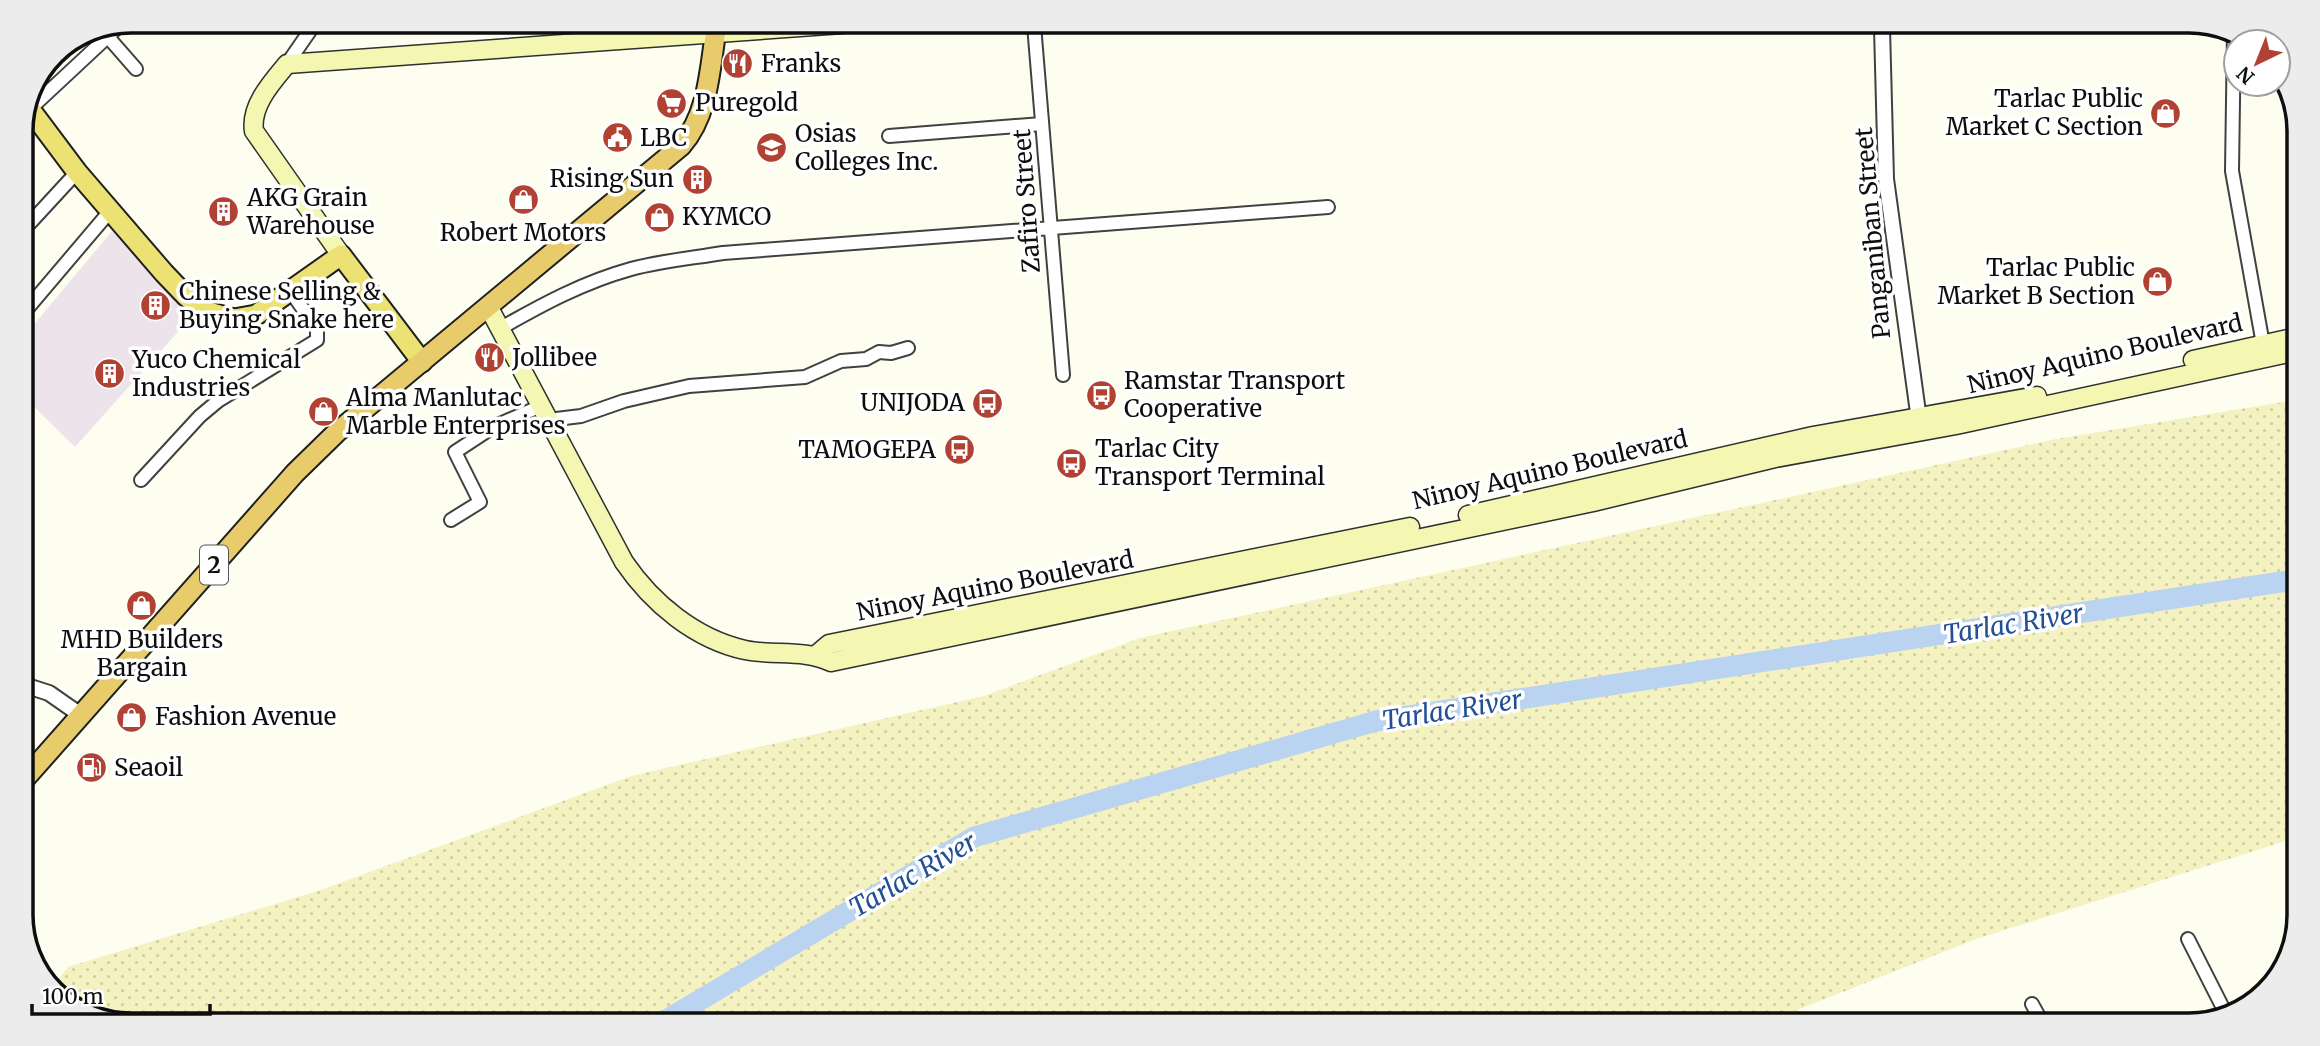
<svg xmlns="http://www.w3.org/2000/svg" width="2320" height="1046" viewBox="0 0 2320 1046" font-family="Merriweather,serif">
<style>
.industrial{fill:#ece3eb}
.sand{fill:url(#sand-dots)}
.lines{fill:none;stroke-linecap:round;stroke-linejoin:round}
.river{stroke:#bad3f0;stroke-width:21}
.minor-casing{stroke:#414141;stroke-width:16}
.tertiary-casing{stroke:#414141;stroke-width:18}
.secondary-casing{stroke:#303030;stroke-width:21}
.primary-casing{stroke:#1f1f1f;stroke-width:23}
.trunk-casing{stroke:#1f1f1f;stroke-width:23}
.minor{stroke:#fff;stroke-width:12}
.tertiary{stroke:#fff;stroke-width:14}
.secondary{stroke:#f3f7b2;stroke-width:18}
.primary{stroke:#ebe273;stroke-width:19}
.trunk{stroke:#e8cc6c;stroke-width:19}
.labels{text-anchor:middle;stroke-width:7;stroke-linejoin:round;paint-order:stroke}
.shield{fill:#fff;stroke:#565656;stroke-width:2}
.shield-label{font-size:23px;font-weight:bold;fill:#0e0e0e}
.poi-label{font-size:24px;fill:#0e0e0e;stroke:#fff;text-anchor:start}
.street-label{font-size:24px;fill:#0e0e0e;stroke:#fff}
.water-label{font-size:26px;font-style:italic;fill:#235094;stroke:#fff}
.rim{fill:none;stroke:#0e0e0e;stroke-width:3.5}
</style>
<defs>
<pattern id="sand-dots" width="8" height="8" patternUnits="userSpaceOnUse" patternTransform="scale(1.75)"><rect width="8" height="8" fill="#f5f2c1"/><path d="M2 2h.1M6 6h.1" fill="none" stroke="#d1cea5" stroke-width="1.8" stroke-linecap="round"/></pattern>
</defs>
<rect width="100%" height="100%" fill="#fdfdf0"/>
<path class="industrial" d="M112,231l81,84 -118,132 -54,-53v-54z"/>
<path class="sand" d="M2296,400l-4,439 -316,100 -211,84 -1676,-7 -37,-28 16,-21 250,-76 313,-115 353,-80 156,-58 916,-199z"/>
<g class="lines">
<path class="river" d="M668,1019l306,-182 402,-116 918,-141"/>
<defs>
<path id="minor" d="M1034,25l29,350
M2234,31l-2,140 32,179
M108,37l28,32
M287,64l29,-42
M30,109l89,-83
M889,136l153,-12
M21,225l9,-2 47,-51
M21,316l90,-106
M501,328c42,-24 83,-46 130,-59 30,-8 62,-11 92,-16l605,-46
M548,420l33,-4 43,-15 65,-15 116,-9 36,-16 25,-2 13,-7 12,1 17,-5
M141,480l59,-64 18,-15 99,-61v-11l-26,-37
M451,520l29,-18 -25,-50 38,-25 48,-21
M2188,939l38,75
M2032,1004l11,20
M2004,1021l2,3"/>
<path id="tertiary" d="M1882,28l4,151 34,248
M21,684l28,9 33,23"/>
<path id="secondary" d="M341,255l-87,-124c-4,-25 18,-49 33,-67l555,-40
M488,306l136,256c28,41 71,77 121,88 29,6 59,-1 86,12l762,-160 182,-44 181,-33 341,-74
M2193,360l104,-23
M1468,515l345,-79 224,-40
M816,655l13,-11 581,-117"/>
<path id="primary" d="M29,108l48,64 87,101 22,23 22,16 26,7 22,-4 85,-60 81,107"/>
<path id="trunk" d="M21,783l274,-310 42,-41 344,-286c29,-33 29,-82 36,-123"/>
</defs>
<use href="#minor" class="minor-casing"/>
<use href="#tertiary" class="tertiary-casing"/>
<use href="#secondary" class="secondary-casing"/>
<use href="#primary" class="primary-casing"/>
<use href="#trunk" class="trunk-casing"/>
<use href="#minor" class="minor"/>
<use href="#tertiary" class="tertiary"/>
<use href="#secondary" class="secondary"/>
<use href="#primary" class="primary"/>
<use href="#trunk" class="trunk"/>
</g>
<defs>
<symbol id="restaurant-disc" viewBox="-11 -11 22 22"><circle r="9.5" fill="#b14233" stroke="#fff"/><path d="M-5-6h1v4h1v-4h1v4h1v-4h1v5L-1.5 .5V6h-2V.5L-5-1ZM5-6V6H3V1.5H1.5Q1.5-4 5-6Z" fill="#fff"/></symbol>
<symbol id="supermarket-disc" viewBox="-11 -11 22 22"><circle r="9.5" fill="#b14233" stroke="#fff"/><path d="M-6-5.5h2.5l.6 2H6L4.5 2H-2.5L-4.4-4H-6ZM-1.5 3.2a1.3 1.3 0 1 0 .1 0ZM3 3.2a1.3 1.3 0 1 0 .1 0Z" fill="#fff"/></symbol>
<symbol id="shop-disc" viewBox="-11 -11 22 22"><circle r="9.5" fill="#b14233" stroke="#fff"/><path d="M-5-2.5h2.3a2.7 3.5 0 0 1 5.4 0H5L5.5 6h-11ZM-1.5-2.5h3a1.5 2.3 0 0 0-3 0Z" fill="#fff"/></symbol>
<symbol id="civic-disc" viewBox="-11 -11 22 22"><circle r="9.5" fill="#b14233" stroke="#fff"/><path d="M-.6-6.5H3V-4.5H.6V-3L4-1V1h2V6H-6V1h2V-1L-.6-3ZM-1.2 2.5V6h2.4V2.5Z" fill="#fff"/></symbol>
<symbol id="university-disc" viewBox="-11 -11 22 22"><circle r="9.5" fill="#b14233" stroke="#fff"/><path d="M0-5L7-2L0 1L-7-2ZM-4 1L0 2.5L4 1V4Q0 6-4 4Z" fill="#fff"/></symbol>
<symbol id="building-disc" viewBox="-11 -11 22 22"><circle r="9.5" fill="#b14233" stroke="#fff"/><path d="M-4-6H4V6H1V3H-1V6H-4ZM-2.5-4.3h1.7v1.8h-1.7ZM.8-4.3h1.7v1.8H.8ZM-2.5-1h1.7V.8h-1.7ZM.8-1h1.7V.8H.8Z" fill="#fff"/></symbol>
<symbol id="bus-disc" viewBox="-11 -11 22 22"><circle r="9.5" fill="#b14233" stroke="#fff"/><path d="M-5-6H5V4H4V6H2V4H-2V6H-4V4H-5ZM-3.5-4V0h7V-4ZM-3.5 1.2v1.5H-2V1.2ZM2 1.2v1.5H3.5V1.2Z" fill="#fff"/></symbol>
<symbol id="fuel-disc" viewBox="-11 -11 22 22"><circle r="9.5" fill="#b14233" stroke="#fff"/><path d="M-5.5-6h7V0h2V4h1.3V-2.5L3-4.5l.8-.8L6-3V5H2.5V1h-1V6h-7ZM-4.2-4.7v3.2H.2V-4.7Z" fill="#fff"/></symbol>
</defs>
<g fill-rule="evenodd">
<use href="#restaurant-disc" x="720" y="46" width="35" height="35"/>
<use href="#supermarket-disc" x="654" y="86" width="35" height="35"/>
<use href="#shop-disc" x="2148" y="96" width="35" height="35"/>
<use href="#civic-disc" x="600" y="120" width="35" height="35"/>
<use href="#university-disc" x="754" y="130" width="35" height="35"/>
<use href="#building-disc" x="680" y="162" width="35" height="35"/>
<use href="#shop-disc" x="506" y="182" width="35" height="35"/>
<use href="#building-disc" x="206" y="194" width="35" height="35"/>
<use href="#shop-disc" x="642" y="200" width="35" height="35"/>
<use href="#shop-disc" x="2140" y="264" width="35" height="35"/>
<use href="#building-disc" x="138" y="288" width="35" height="35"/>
<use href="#restaurant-disc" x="472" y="340" width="35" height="35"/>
<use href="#building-disc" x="92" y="356" width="35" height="35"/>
<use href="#bus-disc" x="1084" y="378" width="35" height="35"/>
<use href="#bus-disc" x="970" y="386" width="35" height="35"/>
<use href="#shop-disc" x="306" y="394" width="35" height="35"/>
<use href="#bus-disc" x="942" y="432" width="35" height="35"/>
<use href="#bus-disc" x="1054" y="446" width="35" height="35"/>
<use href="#shop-disc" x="124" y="588" width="35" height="35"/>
<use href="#shop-disc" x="114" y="700" width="35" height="35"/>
<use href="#fuel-disc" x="74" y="750" width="35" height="35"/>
</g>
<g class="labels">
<rect class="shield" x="200" y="545.5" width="28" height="39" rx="5"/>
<g class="shield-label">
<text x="214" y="573">2</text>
</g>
<g class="poi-label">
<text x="761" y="72">Franks</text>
<text x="2143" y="107" text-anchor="end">Tarlac Public<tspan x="2143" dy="28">Market C Section</tspan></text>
<text x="695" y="111">Puregold</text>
<text x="795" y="142">Osias<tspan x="795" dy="28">Colleges Inc.</tspan></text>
<text x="640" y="146">LBC</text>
<text x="674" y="187" text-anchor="end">Rising Sun</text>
<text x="247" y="206">AKG Grain<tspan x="247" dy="28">Warehouse</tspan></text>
<text x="682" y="225">KYMCO</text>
<text x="523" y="241" text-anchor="middle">Robert Motors</text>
<text x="2135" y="276" text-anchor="end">Tarlac Public<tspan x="2135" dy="28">Market B Section</tspan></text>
<text x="179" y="300">Chinese Selling &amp;<tspan x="179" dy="28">Buying Snake here</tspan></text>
<text x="512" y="366">Jollibee</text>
<text x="132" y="368">Yuco Chemical<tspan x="132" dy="28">Industries</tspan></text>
<text x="1124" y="389">Ramstar Transport<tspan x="1124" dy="28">Cooperative</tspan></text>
<text x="346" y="406">Alma Manlutac<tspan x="346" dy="28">Marble Enterprises</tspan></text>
<text x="965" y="411" text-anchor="end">UNIJODA</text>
<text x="1095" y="457">Tarlac City<tspan x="1095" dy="28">Transport Terminal</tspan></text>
<text x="936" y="458" text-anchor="end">TAMOGEPA</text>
<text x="142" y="648" text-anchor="middle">MHD Builders<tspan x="142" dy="28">Bargain</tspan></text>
<text x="155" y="725">Fashion Avenue</text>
<text x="114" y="776">Seaoil</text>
</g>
<g class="street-label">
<text transform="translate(1027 201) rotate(-94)" y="8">Zafiro Street</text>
<text transform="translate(1873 233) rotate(-95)" y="8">Panganiban Street</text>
<text transform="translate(2105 354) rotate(-13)" y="8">Ninoy Aquino Boulevard</text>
<text transform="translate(1550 470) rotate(-13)" y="8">Ninoy Aquino Boulevard</text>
<text transform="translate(995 586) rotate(-11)" y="8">Ninoy Aquino Boulevard</text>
</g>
<g class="water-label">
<text transform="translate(2013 624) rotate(-9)" y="9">Tarlac River</text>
<text transform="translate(1452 710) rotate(-9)" y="9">Tarlac River</text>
<text transform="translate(913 875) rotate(-30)" y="9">Tarlac River</text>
</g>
</g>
<path d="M0 0H2320V1046H0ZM131 33H2189A98 98 0 0 1 2287 131V915A98 98 0 0 1 2189 1013H131A98 98 0 0 1 33 915V131A98 98 0 0 1 131 33Z" fill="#ececec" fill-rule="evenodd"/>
<path class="rim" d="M131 33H2189A98 98 0 0 1 2287 131V915A98 98 0 0 1 2189 1013H131A98 98 0 0 1 33 915V131A98 98 0 0 1 131 33Z"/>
<g transform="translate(2257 63) rotate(223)"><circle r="33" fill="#ffffff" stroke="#9f9f9f" stroke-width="2"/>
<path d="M0-5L12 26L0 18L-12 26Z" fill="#b14233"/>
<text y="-10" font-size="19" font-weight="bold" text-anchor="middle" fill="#0e0e0e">N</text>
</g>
<path d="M32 1004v10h178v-10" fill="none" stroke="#0e0e0e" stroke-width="3.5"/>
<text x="42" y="1004" font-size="21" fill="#0e0e0e" stroke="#ffffff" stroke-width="5" paint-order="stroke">100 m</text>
</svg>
